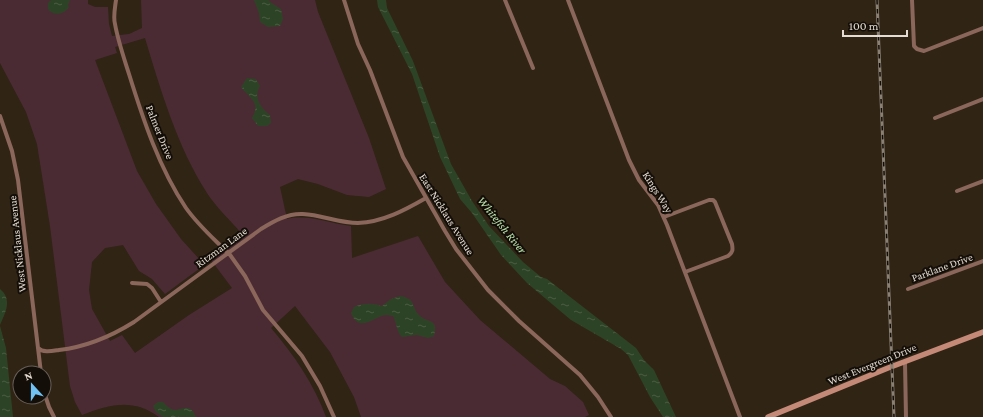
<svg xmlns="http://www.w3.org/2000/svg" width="983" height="417" viewBox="0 0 983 417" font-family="'Crimson Pro',serif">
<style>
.grass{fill:#4b2b33;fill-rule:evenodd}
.water{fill:url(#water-ripples)}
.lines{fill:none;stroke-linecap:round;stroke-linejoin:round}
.street{stroke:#8b665a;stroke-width:4}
.secondary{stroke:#c58977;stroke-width:5.5}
.rail-casing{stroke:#8a8074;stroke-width:3}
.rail{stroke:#140e08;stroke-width:1.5;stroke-dasharray:4.5;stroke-linecap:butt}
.labels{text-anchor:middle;stroke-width:4;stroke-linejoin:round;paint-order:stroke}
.street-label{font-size:11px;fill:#e5dcd3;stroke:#140e08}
.water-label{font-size:12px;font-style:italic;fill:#bbe3ac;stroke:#140e08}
</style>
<defs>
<pattern id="water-ripples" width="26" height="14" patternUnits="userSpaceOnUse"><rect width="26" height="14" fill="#2d4325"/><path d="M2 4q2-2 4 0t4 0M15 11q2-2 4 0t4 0" fill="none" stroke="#4b5e44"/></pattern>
</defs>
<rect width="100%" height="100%" fill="#302415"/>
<path class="grass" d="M0,0h88v4l7,3h13l1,17 3,12 17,-2 13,-6 -1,-28h174l3,12 51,126 17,51 -17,8 -22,-2 -29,-11 -20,-5 -18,8 7,32c22,-5 43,5 64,7l1,32 66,-22 27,46 35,38 70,59 15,7 18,16 6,13 -4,2h-224l-7,-20 -24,-45 -35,-46 -24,22c23,27 43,56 55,89h-167c-25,-19 -50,-13 -77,-2l-7,-13 -5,-16 -20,-160 -13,-82 -11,-32 -26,-49zM145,38c16,53 32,108 62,155 9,14 23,27 34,40l-41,27 -19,-21 -25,-35 -19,-33 -42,-111 22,-7 -2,-6zM123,245l16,26 13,8 13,15 46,-34 21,28 -43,27 -54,38 -13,-18 -12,6 -18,-32 -3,-19 3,-28 13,-14z"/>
<path class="water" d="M51,0h19l-2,5 1,2c-5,7 -15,10 -21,2v-6z
M254,0h15l1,2 11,7 2,10 -3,7 -12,1 -8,-5 -1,-9z
M377,0h9l1,8 26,53 38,103 21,37 17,25 34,36 18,15 6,2 89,69 8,12 10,10 22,47h-13l-13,-20 -22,-42 -7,-6 -50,-29 -44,-37 -26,-28 -29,-42 -12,-14 -20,-42 -28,-83 -34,-67z
M247,78l9,1 4,7c-7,11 1,23 10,29l1,8 -4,3h-9l-6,-8c9,-16 -2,-19 -11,-31z
M0,289c13,11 5,24 0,36z
M400,296c17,3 11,11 19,19 8,9 20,2 15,21l-6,2 -11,-3 -15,2c-6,-6 -5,-14 -9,-21 -2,0 -4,-1 -6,-1 -13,0 -27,20 -36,-2l3,-6c9,-4 19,-4 28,-1l9,-7z
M0,326l6,22 7,69h-13z
M158,402h5c13,14 12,5 26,6l4,3 3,6h-33l-7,-5 -3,-6z"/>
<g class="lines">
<path class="street" d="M116,0c-1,8 -3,17 -1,24 3,17 9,34 14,50 14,45 30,94 57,134 12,17 27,30 41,44
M344,0l14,44 12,26 33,87 42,74 11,18 32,41 31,31 61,54 18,22 13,20
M505,0l28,68
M568,0l61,160 10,20 19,25 9,20 73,192
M912,0l2,46 3,3 7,2 59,-23
M0,116l12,35 6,29 23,193
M935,118l48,-19
M957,191l26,-10
M664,217l45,-17h4l2,2 17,42c1,6 1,8 -4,12l-43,16
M228,252l17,24 18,34 39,46 18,30 14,31
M132,283l15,1 5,4 9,14
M908,289l75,-28
M38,348c5,5 14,3 21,2 27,-3 51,-13 75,-28l127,-93c13,-8 27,-16 42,-15 19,1 36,9 55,9 25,-1 47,-13 68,-25
M905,362l1,55
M44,392l5,15 5,10"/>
<path class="secondary" d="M768,417l120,-49 95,-36"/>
<defs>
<path id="rail" d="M877,0l17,417"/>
</defs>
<use href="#rail" class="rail-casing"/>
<use href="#rail" class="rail"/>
</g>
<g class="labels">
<g class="street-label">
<text transform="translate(160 132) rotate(68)" y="4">Palmer Drive</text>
<text transform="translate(658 192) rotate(58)" y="4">Kings Way</text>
<text transform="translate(447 214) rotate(58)" y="4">East Nicklaus Avenue</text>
<text transform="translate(17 244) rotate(-96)" y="4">West Nicklaus Avenue</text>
<text transform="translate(221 247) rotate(-36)" y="4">Ritzman Lane</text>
<text transform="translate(942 267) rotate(-20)" y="4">Parklane Drive</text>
<text transform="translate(872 364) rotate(-22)" y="4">West Evergreen Drive</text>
</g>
<g class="water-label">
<text transform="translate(502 225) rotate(51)" y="4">Whitefish River</text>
</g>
</g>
<g transform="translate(32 385) rotate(339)"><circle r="19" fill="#140e08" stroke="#686059"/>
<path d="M0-3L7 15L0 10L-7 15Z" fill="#70c1f4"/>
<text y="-6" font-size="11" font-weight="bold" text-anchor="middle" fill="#e5dcd3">N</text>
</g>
<path d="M843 30v6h64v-6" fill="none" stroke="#e5dcd3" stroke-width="2"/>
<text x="849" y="30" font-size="12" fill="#e5dcd3" stroke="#140e08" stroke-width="3" paint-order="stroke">100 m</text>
</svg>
